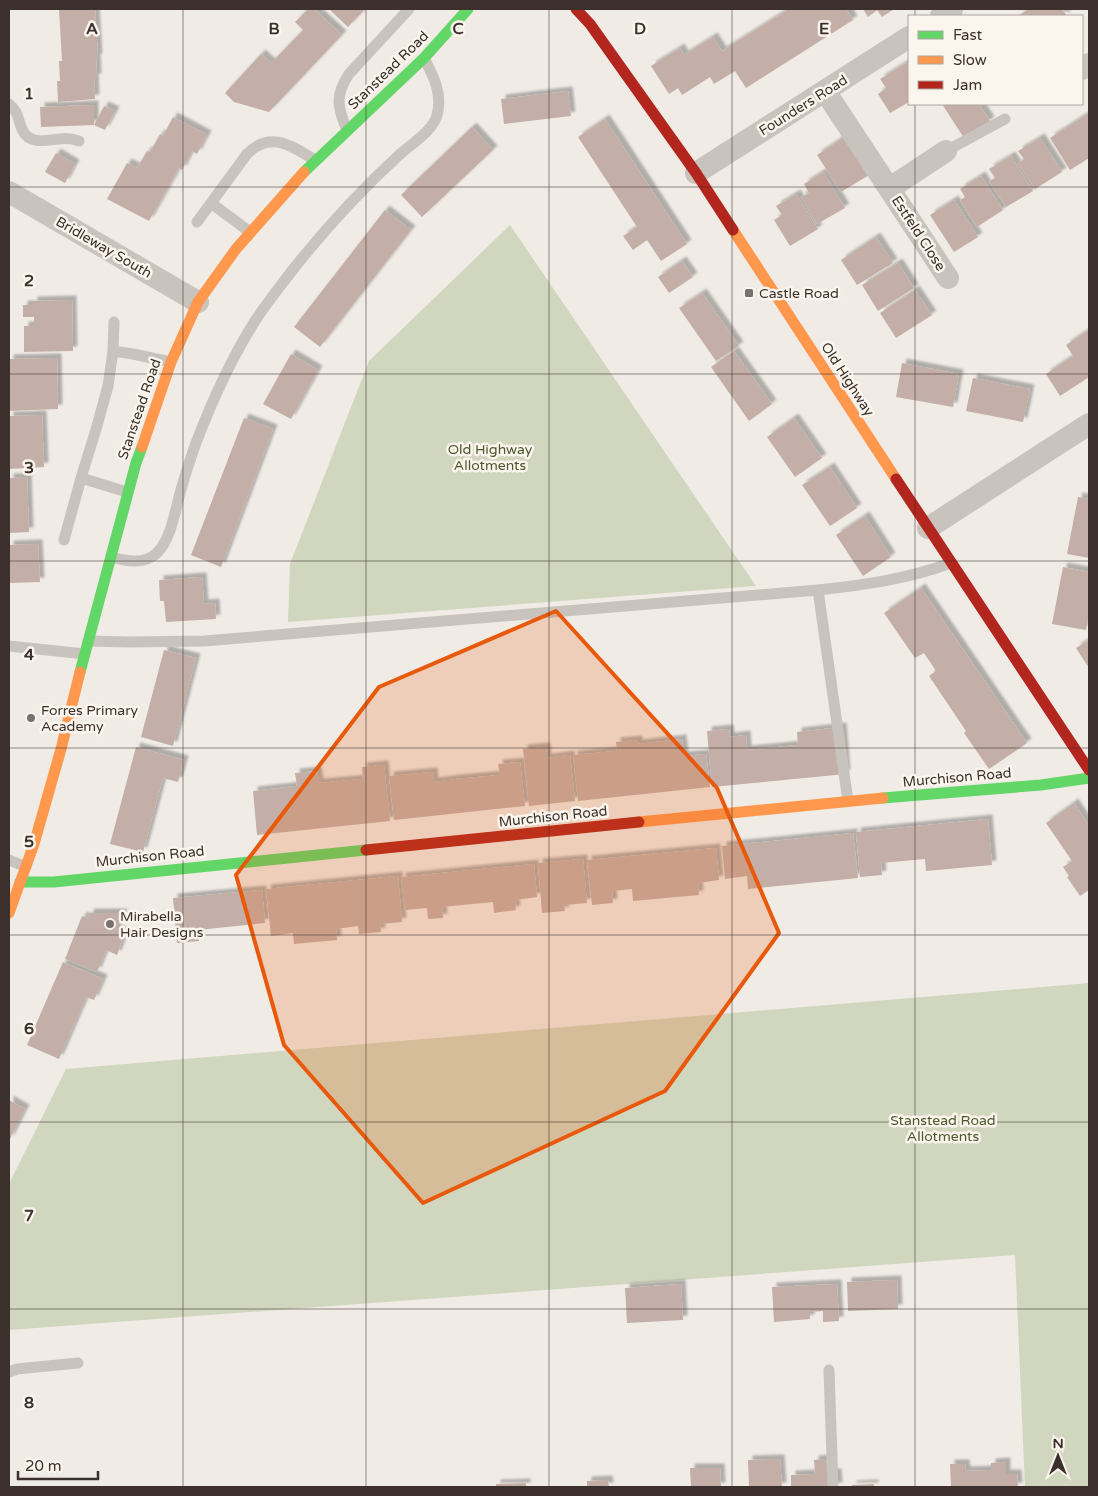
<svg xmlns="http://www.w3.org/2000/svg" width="1098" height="1496" viewBox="0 0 1098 1496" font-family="'Varela Round',sans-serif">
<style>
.green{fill:#d1d6bf}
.building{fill:#c3afa7;filter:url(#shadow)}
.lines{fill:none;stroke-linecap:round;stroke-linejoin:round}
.lane{stroke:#c9c3be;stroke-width:11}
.street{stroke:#c9c3be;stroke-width:22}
.fast{stroke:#63d668;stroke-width:11}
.slow{stroke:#ff974d;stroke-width:11}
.jam{stroke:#b3261e;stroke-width:11}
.marked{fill:#e8590c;fill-opacity:0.2;stroke:#e8590c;stroke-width:4;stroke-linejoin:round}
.grid{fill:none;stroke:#3b302b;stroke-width:1;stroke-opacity:0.55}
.poi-dot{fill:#7a716c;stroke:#fbf5ee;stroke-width:2}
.labels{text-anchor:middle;stroke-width:5;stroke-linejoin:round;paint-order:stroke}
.street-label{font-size:14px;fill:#3b302b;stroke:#fbf5ee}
.poi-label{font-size:14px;fill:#3b302b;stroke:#fbf5ee;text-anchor:start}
.park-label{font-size:14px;fill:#4a5a2e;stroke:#fbf5ee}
.grid-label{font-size:16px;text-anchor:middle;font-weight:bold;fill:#3b302b;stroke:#fbf5ee;stroke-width:5;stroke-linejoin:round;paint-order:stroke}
</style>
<defs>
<filter id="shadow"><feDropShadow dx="4.5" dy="-4.5" stdDeviation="1" flood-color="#0004"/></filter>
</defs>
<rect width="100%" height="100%" fill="#f0ebe5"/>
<path class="green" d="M510,225l246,361 -468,36 2,-58 79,-203z
M1089,983v504h-64l-10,-232 -1006,75v-146l57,-115z"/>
<path class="building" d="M59,9h36l3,49h-2l1,20h-3l1,21 -37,3 -1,-21h3l-1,-20h3z
M308,9h6l28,26 -73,77 -35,-10 -9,-9 36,-39 10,9 32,-33 -8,-8z
M329,9h36l-17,18z
M789,9h57l7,11 -107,68 -11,-17 -21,13 -4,-7 -28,18 -4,-7 -9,6 -18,-28 29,-18 4,7 29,-18 9,14z
M863,9h31l-12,8 -5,-7 -9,7z
M1029,9h33l5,7h-47l-1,-1z
M906,63l3,5v34l-19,11 -12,-19 8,-6 -6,-9z
M568,91l3,25 -67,8 -3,-25z
M942,104h37l11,17 -26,17z
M94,105v20l-53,2 -1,-20z
M104,106l11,5 -10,19 -11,-5z
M1089,113v45l-19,12 -20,-32z
M173,117l34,18 -10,19 -5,-3 -10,19 -3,-2 -30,53 -42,-22 20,-36 10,5 10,-17 3,1 10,-18 3,2z
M605,119l82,125 -26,17 -14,-21 -14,10 -10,-14 14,-9 -59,-90z
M472,127l21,23 -71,67 -21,-22z
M844,137l25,38 -28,17 -24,-37z
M1040,138l22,34 -27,17 -17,-26 6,-4 -6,-8z
M56,153l19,11 -10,19 -20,-11z
M1011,156l22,35 -27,16 -17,-26 6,-3 -6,-9z
M823,172l22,36 -28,16 -16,-27 8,-4 -5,-9z
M981,176l22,34 -26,17 -17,-27 5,-3 -5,-8z
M796,194l22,35 -28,17 -16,-26 8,-5 -6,-9z
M954,200l24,37 -24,15 -24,-37z
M385,210l26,20 -91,117 -26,-20z
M876,237l17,26 -36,22 -16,-25z
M682,261l11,16 -24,16 -11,-16z
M898,263l16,25 -36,23 -16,-26z
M915,290l17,25 -36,23 -16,-25z
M702,293l37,53 -23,15 -37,-53z
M72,300l1,51 -49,1v-26h10v-9h-11v-12h10v-4z
M1089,330v47l-29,19 -14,-22 27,-18 -7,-11z
M734,351l38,53 -23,17 -38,-54z
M291,354l27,16 -27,49 -28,-15z
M57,358l1,51 -49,2v-52z
M902,363l57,11 -6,33 -57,-10z
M973,378l57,11 -7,33 -57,-11z
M42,415l2,52 -35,2v-53z
M244,418l29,11 -52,138 -30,-12z
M794,418l28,40 -27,19 -28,-40z
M830,467l27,41 -27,18 -28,-41z
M27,477l2,55 -20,1v-55z
M1078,497l11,2v59l-22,-4z
M865,516l26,41 -28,19 -27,-41z
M38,544l2,38 -31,1v-38z
M1063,567l26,5v39l-3,19 -34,-6z
M202,577l2,27 11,-1 1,16 -50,3 -2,-21h-4l-1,-21z
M921,588l106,155 -38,26 -25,-36 2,-2 -37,-55 7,-5 -12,-18 -9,5 -31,-45z
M1089,640v28l-13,-20z
M164,650l32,8 -23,88 -32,-9z
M842,727l4,47 -134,13 -5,-56 22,-2 1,8 16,-2 1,15 51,-5 -1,-13z
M682,739l2,17 22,-2 4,33 -132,14 -5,-46 44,-4 -1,-9 22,-2v4z
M136,747l48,13 -6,22 -15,-4 -20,74 -33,-8z
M546,747l1,11 23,-3 5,46 -46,5 -6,-57z
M520,762l5,44 -131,14 -5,-44 44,-4 1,10 22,-3 44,-4 -2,-11z
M384,765l6,56 -133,14 -4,-44 44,-5 -2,-13 22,-2 2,12 44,-4 -1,-12z
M1074,803l15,23v64l-9,6 -13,-19 2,-1 -6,-9 9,-6 -26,-38z
M988,819l4,46 -66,6 -1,-12 -44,4 1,12 -22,2 -4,-45z
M853,833l5,45 -110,11 -1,-13 -22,3 -3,-33z
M716,848l3,32 -21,3 1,12 -66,6 -1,-12 -20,2 1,12 -21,2 -5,-45z
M583,859l4,44 -23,2 1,6 -23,2 -4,-50z
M534,864l3,33 -22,3 1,10 -22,3 -1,-11 -51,5 1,11 -15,1 -1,-11 -22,2 -4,-33z
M398,876l4,46 -22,2 1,8 -22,2 -1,-8 -22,3 1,11 -43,4 -1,-11 -22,3 -5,-47z
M262,890l3,33 -67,7 1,11 -22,2 -4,-45z
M90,913h33l-7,16 9,4 -8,22 -11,-5 -9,22 -32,-13 17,-43 6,2z
M63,962l40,17 -9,21 -8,-3 -27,62 -32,-14z
M9,1100l16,9 -16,32z
M897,1280l1,29 -50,2 -1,-29z
M681,1284l2,36 -56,3 -2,-35z
M837,1284l2,37 -16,1v-11l-13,1v7l-36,3 -2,-35z
M780,1459l2,28h-33l-1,-27z
M826,1459l1,14h10l1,14h-47v-12l24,-1 -1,-14z
M1006,1462v12h11l1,13h-67l-1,-23h15l1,7 25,-1v-7z
M690,1468h30l1,19h-30z
M608,1480l1,7h-22v-6z
M526,1483v4h-30v-3z
M874,1484v3h-22v-2z"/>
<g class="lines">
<path class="lane" d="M9,104c11,9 8,16 14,27 7,14 25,9 36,8 7,-1 14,0 20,2
M347,130c-10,-23 -12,-35 2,-56l60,-65
M946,151l59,-32
M211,203l39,29
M197,222l50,-68c24,-24 44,-8 68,6
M113,351l20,3 38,8
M81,478l46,14
M64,540l17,-62 16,-52 11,-40 5,-35 1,-29
M111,557c15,4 33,8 46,-4 15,-15 19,-47 25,-67 4,-14 9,-29 14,-43 16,-42 35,-84 59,-122 11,-17 24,-33 36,-49 33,-42 69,-81 108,-117 11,-10 35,-25 38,-40 6,-21 -4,-40 -13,-57
M818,590l30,211
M88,641l41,1 75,-1 614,-51c47,-5 89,-11 133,-27
M9,646l76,8
M9,860l17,7
M829,1370l4,117
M9,1372l8,-3 61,-6"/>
<path class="street" d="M941,16l11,-7
M1082,69l7,-5
M825,91l123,187
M696,173l213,-136
M890,188l56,-37
M9,192l189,110
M928,528l161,-104"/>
<path class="fast" d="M304,172l120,-114 44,-49
M80,672l56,-209 6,-16
M883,798l158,-13 48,-7
M20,882h34l312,-32"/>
<path class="slow" d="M733,230l163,249
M142,447l29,-85 27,-60 38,-53 68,-77
M639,822l244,-24
M9,913l25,-69 27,-95 19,-77"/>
<path class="jam" d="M576,9l14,15 106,149 37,57
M896,479l193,291
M366,850l273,-28"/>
</g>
<path class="marked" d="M556,611l161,177 62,145 -114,158 -242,112 -139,-158 -48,-170 143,-188z"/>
<path class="grid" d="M183,9v1478M366,9v1478M549,9v1478M732,9v1478M915,9v7M915,104v1383M9,187h1080M9,374h1080M9,561h1080M9,748h1080M9,935h1080M9,1122h1080M9,1309h1080"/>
<g class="poi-dot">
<rect x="744" y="288" width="10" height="10" rx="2.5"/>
<circle cx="31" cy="718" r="5"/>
<circle cx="110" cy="924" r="5"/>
</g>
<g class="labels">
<g class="street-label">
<text transform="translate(388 70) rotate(-44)" y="5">Stanstead Road</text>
<text transform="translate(803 105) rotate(-32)" y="5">Founders Road</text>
<text transform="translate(919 233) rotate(57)" y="5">Estfeld Close</text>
<text transform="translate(104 247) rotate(30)" y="5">Bridleway South</text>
<text transform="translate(848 379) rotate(57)" y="5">Old Highway</text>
<text transform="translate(139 409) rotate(-71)" y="5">Stanstead Road</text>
<text transform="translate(957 777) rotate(-5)" y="5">Murchison Road</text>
<text transform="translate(553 816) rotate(-6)" y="5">Murchison Road</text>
<text transform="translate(150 856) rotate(-6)" y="5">Murchison Road</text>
</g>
<g class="poi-label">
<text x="759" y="298">Castle Road</text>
<text x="41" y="715">Forres Primary<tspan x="41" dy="16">Academy</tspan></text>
<text x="120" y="921">Mirabella<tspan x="120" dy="16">Hair Designs</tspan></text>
</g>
<g class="park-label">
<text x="490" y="454">Old Highway<tspan x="490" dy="16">Allotments</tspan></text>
<text x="943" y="1125">Stanstead Road<tspan x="943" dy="16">Allotments</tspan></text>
</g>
</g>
<g class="grid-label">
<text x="92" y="34">A</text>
<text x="274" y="34">B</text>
<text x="458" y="34">C</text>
<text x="640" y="34">D</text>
<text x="824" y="34">E</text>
<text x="29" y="99">1</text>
<text x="29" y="286">2</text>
<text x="29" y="473">3</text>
<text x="29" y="660">4</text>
<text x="29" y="847">5</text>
<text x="29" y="1034">6</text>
<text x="29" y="1221">7</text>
<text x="29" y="1408">8</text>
</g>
<rect width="1098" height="1496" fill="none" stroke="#3b302b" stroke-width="20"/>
<rect x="908" y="15" width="175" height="90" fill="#fbf5ee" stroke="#aea6a0"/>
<rect x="918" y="31" width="25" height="8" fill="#63d668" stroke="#aea6a0"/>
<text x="953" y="40" font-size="15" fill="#3b302b">Fast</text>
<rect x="918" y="56" width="25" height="8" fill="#ff974d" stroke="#aea6a0"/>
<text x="953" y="65" font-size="15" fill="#3b302b">Slow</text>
<rect x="918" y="81" width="25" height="8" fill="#b3261e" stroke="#aea6a0"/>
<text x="953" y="90" font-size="15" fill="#3b302b">Jam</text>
<g transform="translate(1058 1456)" stroke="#fbf5ee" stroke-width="4" paint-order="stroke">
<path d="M0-4L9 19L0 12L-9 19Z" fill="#3b302b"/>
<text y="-8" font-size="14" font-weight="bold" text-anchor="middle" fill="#3b302b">N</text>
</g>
<path d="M18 1471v8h80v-8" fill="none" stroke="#3b302b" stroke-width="2.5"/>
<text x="25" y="1471" font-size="15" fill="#3b302b" stroke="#fbf5ee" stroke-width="4" paint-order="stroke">20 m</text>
</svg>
